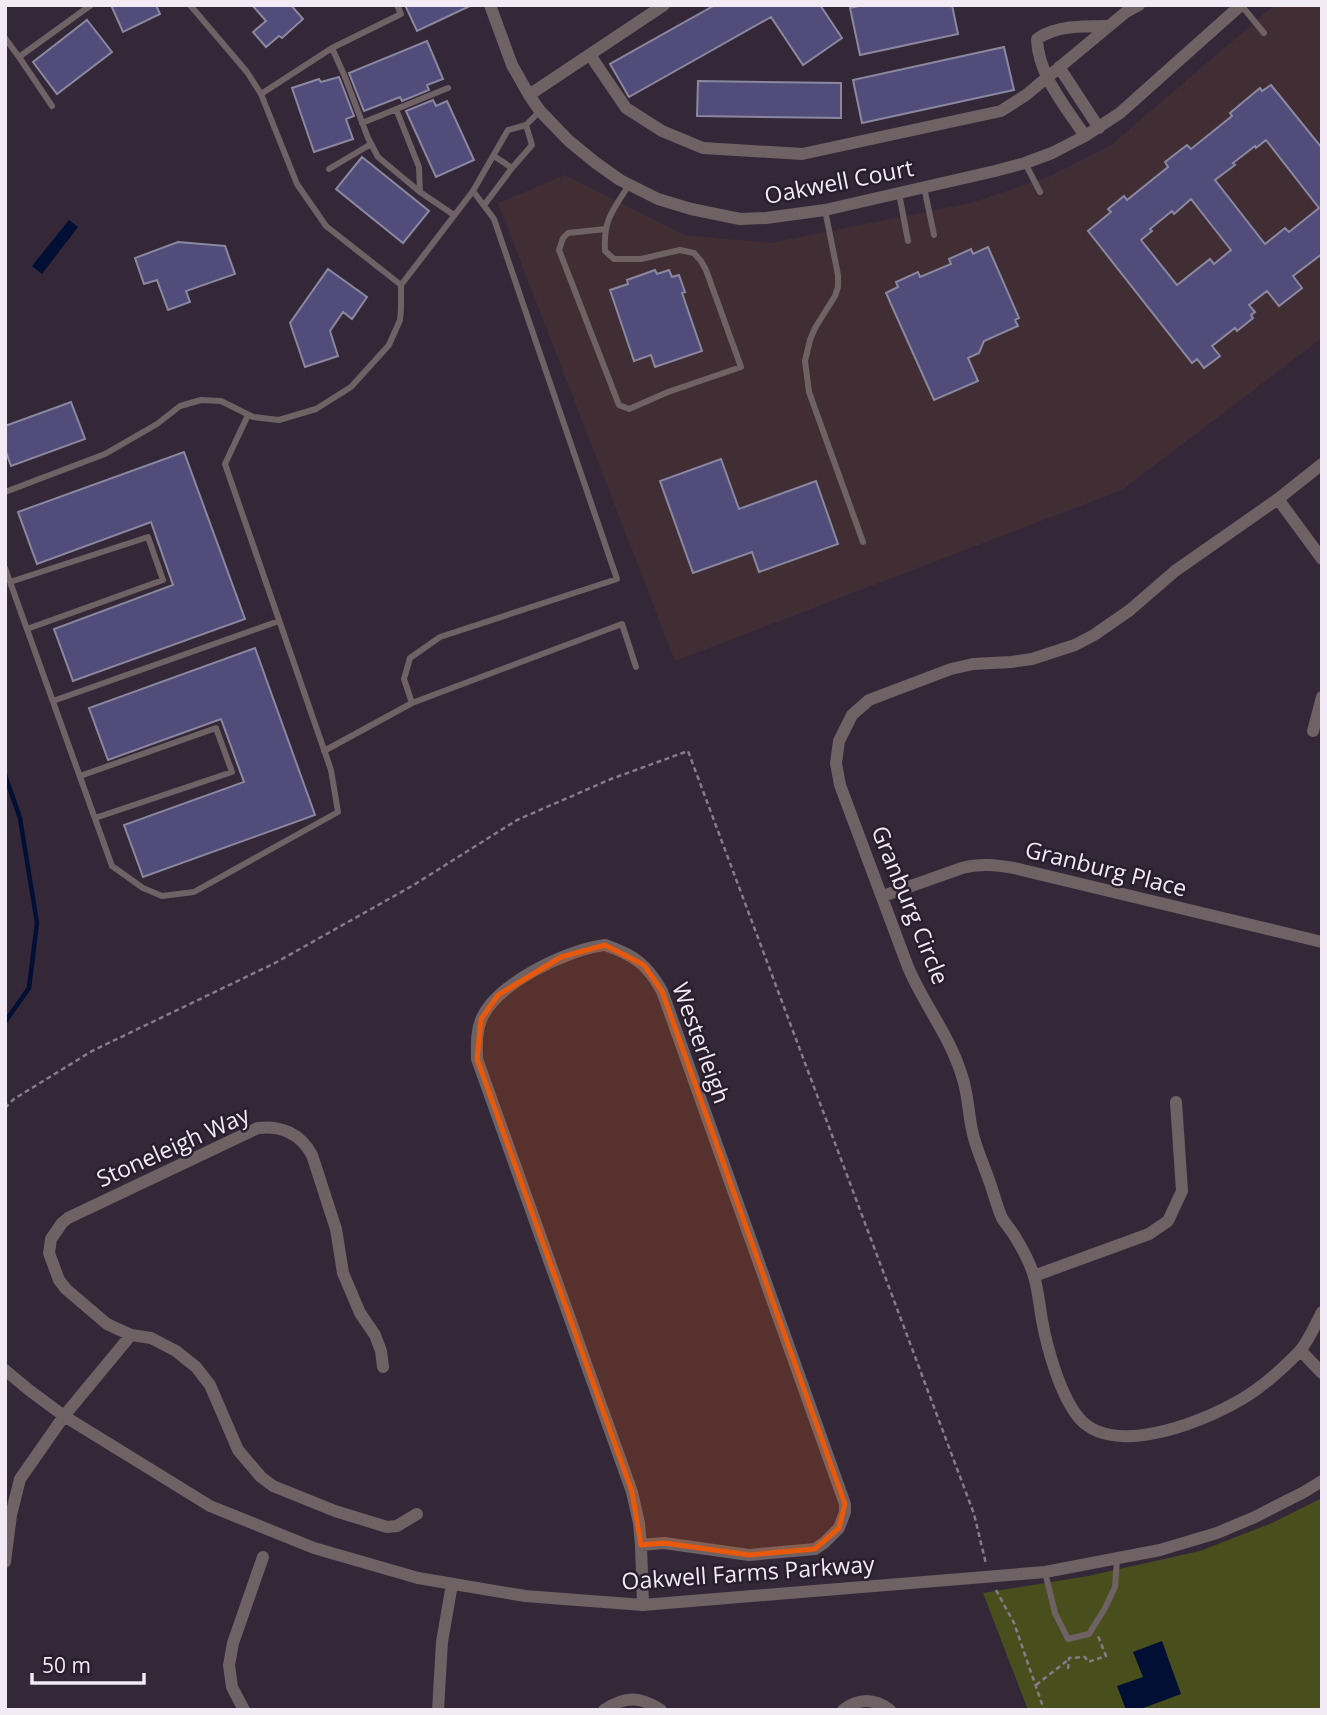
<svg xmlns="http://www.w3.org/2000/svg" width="1327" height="1715" viewBox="0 0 1327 1715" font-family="'Open Sans',sans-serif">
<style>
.commercial{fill:#412e35}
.green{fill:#484f1c}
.water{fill:#000f33}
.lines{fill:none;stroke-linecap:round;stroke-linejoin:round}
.stream{stroke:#000f33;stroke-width:4.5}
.building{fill:#524c7b;stroke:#8a889f;stroke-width:2;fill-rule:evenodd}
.path{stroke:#867b89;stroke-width:2.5;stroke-dasharray:5 3.5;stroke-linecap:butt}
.service{stroke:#6e6265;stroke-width:6}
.minor{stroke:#6e6265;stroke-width:12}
.marked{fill:#e8590c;fill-opacity:0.2;stroke:#e8590c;stroke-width:5;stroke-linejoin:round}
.labels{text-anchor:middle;stroke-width:5;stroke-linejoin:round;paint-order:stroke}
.street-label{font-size:23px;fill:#f2eaf5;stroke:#2a1e2e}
</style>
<rect width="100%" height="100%" fill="#342738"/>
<path class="commercial" d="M1274,5h48v333l-200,152 -447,171 -177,-458 67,-28 120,60 86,8 200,-40 77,-26 63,-32z"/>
<path class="green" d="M1322,1498v212h-294l-45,-117 105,-17 112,-25 72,-28z"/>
<path class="water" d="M69,220l9,7 -36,47 -10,-8z
M1162,1641l19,53 -43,16h-12l-9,-24 26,-9 -10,-25z"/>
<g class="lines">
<path class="stream" d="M5,775l15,43 17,105 -8,65 -24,34"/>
</g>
<path class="building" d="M111,5h45l4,9 -37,18z
M252,5h39l12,14 -21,19 -3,-2 -13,11 -13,-15 13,-11z
M405,5h67l-55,26z
M715,5h105l22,33 -39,27 -32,-48 -142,80 -19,-33z
M863,5h89l6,29 -98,21 -10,-47z
M87,20l25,32 -55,42 -24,-32z
M427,41l16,38 -16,6 2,5 -27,11 -2,-4 -36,14 -15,-38z
M1004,47l10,43 -152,33 -9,-43z
M339,77l15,39 -8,3 7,20 -39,13 -22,-64 27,-9 2,3z
M698,81l143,2v35l-144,-2z
M1271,85l51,63v106l-29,22 9,12 -23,18 -12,-15 -18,14 6,7 -4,3 2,3 -16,13 -2,-3 -23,18 8,10 -16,12 -7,-9 -5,4 -104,-132 23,-19 -3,-3 16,-13 3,4 41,-33 -3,-5 22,-17 4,4 41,-33 -2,-3 30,-25 2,3zM1266,140l53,68 -30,24 -4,-4 -20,16 -50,-64 20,-15 -2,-2 22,-17 1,2zM1191,199l40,51 -17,14 -4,-5 -33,26 -36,-45 11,-9 -2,-2 22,-18 2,3z
M433,100l3,6 11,-5 27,59 -38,17 -30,-66z
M362,157l67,54 -26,32 -67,-54z
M178,242l47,4 10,28 -49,17 4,11 -22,8 -11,-30 -13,4 -9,-26z
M988,247l31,71 -4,2 3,6 -34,15 -5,12 -11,5 10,23 -44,19 -48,-107 12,-6 -2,-5 22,-10 2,5 31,-13 -2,-5 22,-10 2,5z
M328,269l39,28 -15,22 -9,-7 -13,19 8,25 -33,11 -15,-44z
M655,270l2,4 12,-4 3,7 7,-2 6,17 -3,1 20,58 -47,16 -4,-12 -17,6 -24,-71 18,-6 -1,-4z
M71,402l14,37 -74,27 -6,-17v-23z
M184,452l61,167 -172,62 -19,-52 119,-44 -22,-63 -114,42 -19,-52z
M721,459l18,50 77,-28 22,63 -79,28 -7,-20 -59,21 -33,-92z
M255,648l60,167 -172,62 -19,-52 120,-43 -23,-63 -113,41 -19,-52z"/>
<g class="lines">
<path class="path" d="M5,1108l9,-9 78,-48 183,-88 137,-77 105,-66 94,-41 77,-28 286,763 12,50
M996,1590l18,33 30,87
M1068,1669l1,-11 16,-1 3,5 18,-6 -8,-20
M1036,1685l32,-25"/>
<path class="service" d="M190,5l57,67 14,22 36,90 29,42 75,59 72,-94 35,-61 18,-5 14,-14
M1241,5l23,28
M5,38l14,19
M332,48l13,29 23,61 10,19 42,35 34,23
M261,94l71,-46 69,-34 -4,-9
M52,106l-33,-49 72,-52
M396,109l23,58 1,25
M362,123l86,-35
M494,156l18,12
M1025,163l15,29
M329,169l42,-25
M924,187l10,48
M899,193l9,48
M485,204l27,-36 20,-23 -6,-20
M825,210l13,65v12l-3,9 -20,32 -5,12 -5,21 4,31 54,150
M606,229l-38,4 -5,5 -4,12 60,155 10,4 39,-17 73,-25 -35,-97 -5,-9 -7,-8 -14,-3 -39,9h-27l-9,-8c-2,-31 8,-41 24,-66
M5,492l100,-38 52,-30 23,-18 21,-6 20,1 32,16 26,3 37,-11 35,-22 38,-42 11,-25 1,-11v-24
M5,568l107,298 31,22 19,8 32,-4 144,-80 -7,-42 -106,-306 23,-49
M10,582l138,-45 15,43 -136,49
M53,701l226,-80
M412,703l210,-79 14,43
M324,751l88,-48 -8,-24 6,-21 30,-21 177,-58 -123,-360 -21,-28
M80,776l136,-48 16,44 -137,46
M1045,1572l10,41 13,26 21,-5 15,-24 11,-23 2,-28"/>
<path class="minor" d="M490,5l22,60 17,30 11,16 29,30 27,22 24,17 38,19 33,10 49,10 26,-1 59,-8 170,-39 30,-8 27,-10 33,-17 35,-23 121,-108
M590,55l36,53 36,23 41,17 99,6 199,-43 25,-16 100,-83 13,-7
M1059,67l40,61
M529,95l135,-90
M1085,136c-19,-29 -47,-61 -48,-97 19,-14 50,-13 72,-13
M1322,464l-44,35 -103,72 -45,39 -36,25 -19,10 -43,14 -21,3 -38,2 -22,5 -82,31 -17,15 -13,26 -3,22 4,22 68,182c16,38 42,69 54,109 7,20 6,42 12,62 4,15 11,30 16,45 4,11 7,24 12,35 4,7 11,14 15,22 6,10 12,21 16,33 5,14 6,31 9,47 5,28 18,75 37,98 36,42 133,1 171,-24 17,-11 33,-26 48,-41 10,-10 17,-28 24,-41
M1278,499l44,60
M1313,731l9,-34
M883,896l79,-28c18,-5 34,-3 52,0l308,74
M605,945c29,10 42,19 57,46l183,513v8l-6,16 -15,15 -9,6 -66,6 -85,-12 -23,2 -2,-22 -7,-31 -155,-433c0,-14 -1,-26 4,-39 14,-36 87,-71 124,-75z
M1034,1276l115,-42 19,-13 14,-30 -6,-89
M1301,1351l21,22
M383,1367l-2,-16 -6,-16 -15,-22 -17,-40 -7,-44 -24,-74c-11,-21 -31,-30 -54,-27l-190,90 -6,5 -11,16 -2,14 10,27 7,9 41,35 24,11 20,3 25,13 20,16 14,18 28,65 23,27 12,9 62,25 52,16 10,-1 20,-12
M5,1370l24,20 35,26 146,90 104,42 104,30 107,18 118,9 402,-33 115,-22 57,-17 38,-16 49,-25 18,-11
M641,1545l2,60
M5,1562l6,-47 9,-36 44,-63 67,-81
M244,1710l-12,-23 -3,-22 4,-22 30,-86
M438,1710l4,-68 10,-58
M604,1710c21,-14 36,-14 57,0
M843,1710c16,-12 31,-12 47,0"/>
</g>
<path class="marked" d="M605,945l39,20 18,26 183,513 -6,24 -24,21 -66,6 -85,-12 -23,2 -9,-53 -155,-433 4,-40 17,-24 63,-38z"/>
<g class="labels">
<g class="street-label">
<text transform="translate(839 182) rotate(-11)" y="8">Oakwell Court</text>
<text transform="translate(1106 869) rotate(14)" y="8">Granburg Place</text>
<text transform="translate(910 905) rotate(68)" y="8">Granburg Circle</text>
<text transform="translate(701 1043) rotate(70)" y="8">Westerleigh</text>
<text transform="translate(173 1147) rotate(-24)" y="8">Stoneleigh Way</text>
<text transform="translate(748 1573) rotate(-4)" y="8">Oakwell Farms Parkway</text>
</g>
</g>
<rect width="1327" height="1715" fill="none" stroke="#f2eaf5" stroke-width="14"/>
<path d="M32 1673v10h112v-10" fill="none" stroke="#f2eaf5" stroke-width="3.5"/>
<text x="42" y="1673" font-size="21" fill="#f2eaf5" stroke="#2a1e2e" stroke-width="5" paint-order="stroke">50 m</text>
</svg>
